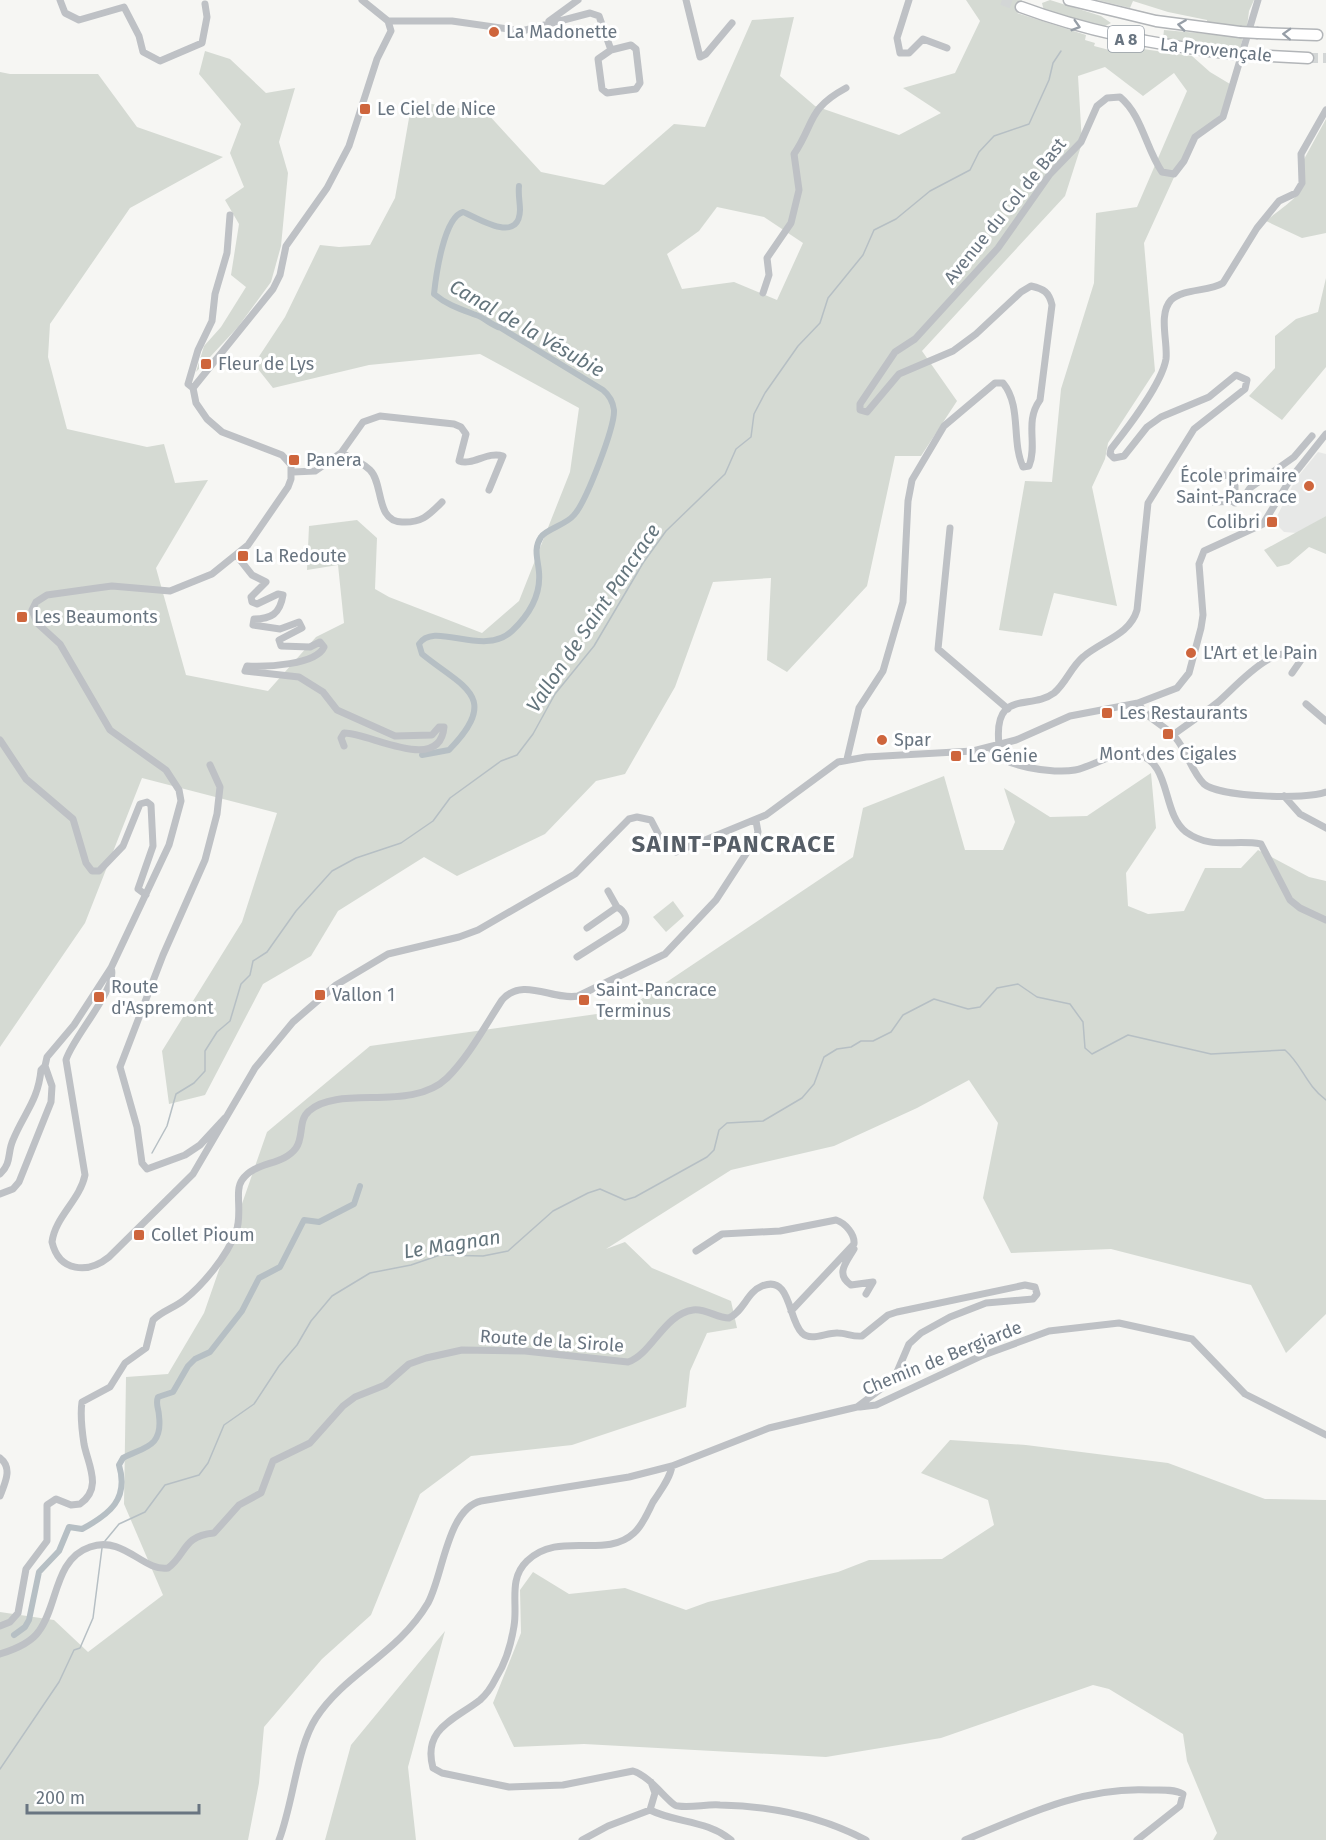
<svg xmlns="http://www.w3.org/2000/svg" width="1326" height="1840" viewBox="0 0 1326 1840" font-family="'Fira Sans',sans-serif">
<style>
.built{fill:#e7e8e7}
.green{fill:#d5dad3;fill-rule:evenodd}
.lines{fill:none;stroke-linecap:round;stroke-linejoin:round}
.stream{stroke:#b6bfc4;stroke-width:1.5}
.canal{stroke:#b6bfc4;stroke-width:6}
.highway-tunnel{stroke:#d3d6d6;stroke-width:10;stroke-dasharray:10 5;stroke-linecap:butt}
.highway-casing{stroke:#b2b5b8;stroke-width:13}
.minor{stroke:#bec1c5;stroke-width:7}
.highway{stroke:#fff;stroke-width:10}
.highway-bridge-casing{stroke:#b2b5b8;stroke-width:13;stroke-linecap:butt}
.highway-bridge{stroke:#fff;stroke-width:10}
.oneway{stroke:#969ea7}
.poi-dot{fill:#ce653c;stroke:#fff;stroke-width:2}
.labels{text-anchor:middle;stroke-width:6;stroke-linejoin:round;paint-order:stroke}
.shield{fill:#fff;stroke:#969ea7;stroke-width:1.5}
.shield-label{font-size:16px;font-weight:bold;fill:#697581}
.poi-label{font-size:18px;fill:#697581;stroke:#fff;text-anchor:start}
.street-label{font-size:18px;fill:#697581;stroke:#fff}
.water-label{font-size:20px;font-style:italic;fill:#64757d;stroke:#fff}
.district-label{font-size:24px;font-weight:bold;letter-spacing:1.5px;fill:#565e67;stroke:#fff}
</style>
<rect width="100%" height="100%" fill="#f6f6f3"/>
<path class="built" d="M1318,452l8,2v62l-29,17 -13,-1 -10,-10 22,-43z"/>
<path class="green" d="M966,0h56l-5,13 69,22 -1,5 10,3 -1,3 19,5 2,-6 77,11 18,16 20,12 -9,30 -30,26 -47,103 11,128 -47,72 -3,16 -13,28 25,119 -63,-13 -12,43 -43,-6 26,-149 27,1 9,-93 33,-106 2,-70 41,-6 50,-116 -13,-18 -31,23 -38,-29 -27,9 4,67 -17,53 -143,155 35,50 -36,55h-26l-28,130 -80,86 -20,-12 4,-82 -58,4 -38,105 -50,87 -29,7 -51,53 -88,42 -33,-19 -86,54 -27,45 -48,28 -58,111 -36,9 -7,-53 80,-129 35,-109 -135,-35 -57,145 -85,124v-975l10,2h88l39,53 86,30 -93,51 -80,116 -2,33 19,72 80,18 17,-3 11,39 33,-3 -52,88 30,107 82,16 48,-54 28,-14 -6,-58 -31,5 2,-44 48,-6 20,18 -2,51 14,8 93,36 37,-32 51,-129 9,-64 -99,-54 -111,11 -96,23 -19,-24 31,-47 35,-72 19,2 31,-2 25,-47 17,-97 74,11 55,60 63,13 70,-61 31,3 47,-107 42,-3 -14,59 35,30 84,29 42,-22 -38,-25 52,-15 25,-52zM717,207l47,10 39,26 -26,57 -43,-18 -52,7 -15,-35 32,-23z
M1050,0l51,16 10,7 -8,4 -59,-16 -2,-8z
M1097,0h157l-5,11 -2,16 -40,-4v-3l-39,-8 -35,-11 -3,7z
M1164,30l79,7 -3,12 -77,-10z
M205,51l25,8 36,34 29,-5 -16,54 9,31 -7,73 -10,36 -33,45 -42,45 8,-26 17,-19 25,-40 -15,-12 8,-51 -14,-24 19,-13 -14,-34 11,-29 -42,-50z
M1326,119v114l-24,5 -36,-17c23,-20 44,-26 37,-60z
M1326,278v89l-44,53 -33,-24 26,-28v-32l21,-17 22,-7z
M1326,516v38l-17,-7 -20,17 -12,3 -13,-17z
M1151,773l5,55 -30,45 2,33 20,8 36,-3 21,-43h36l17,-18 51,27 17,4v433l-40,39 -35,-68 -140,-36 -100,4 -28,-55 15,-75 -29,-43 -52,28 -83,38 -103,24 -125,79 19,-7 27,26 79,33 6,27 -30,5 -17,38 -4,36 -114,38 -101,11 -51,38 -49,121 -49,44 -58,68 -5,56 -11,57h-248v-228l54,8 34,32 75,-57 -39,-91 2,-127 42,-3 36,-61 63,-181 103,-86 255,-36 228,-153 10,-49 81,-32 21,74h38l12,-28 -11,-34 46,29 37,-1z
M673,901l11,15 -18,16 -13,-15z
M950,1440l76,5 142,18 97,36 61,1v340h-113l4,-7 -30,-72 -4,-27 -74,-45 -16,-4 -152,53 -115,19 -242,-13 -70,3 -21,-44 28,-70 -1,-43 13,-18 36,22 56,-6 61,22 22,-8 130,-30 31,-12 73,-1 52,-34 -6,-25 -67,-27z
M445,1631l-37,136 8,73h-91l26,-95z"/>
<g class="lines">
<path class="stream" d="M152,1153l15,-27 9,-32 18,-11 11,-12v-20l12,-19 13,-11 11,-37 9,-9 3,-14 14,-9 29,-41 36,-40 24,-13 45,-15 32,-22 17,-23 51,-37 16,-6 16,-21 22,-40 39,-48 49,-83 23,-32 59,-57 11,-25 15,-12 3,-23 11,-21 33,-47 22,-23 8,-25 35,-43 11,-25 22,-11 34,-28 40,-21 9,-18 15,-16 35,-12 20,-44 4,-17 8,-12
M105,1541l14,-17 26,-12 20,-27 34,-10 9,-12 16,-38 30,-21 25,-38 18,-21 14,-24 21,-25 38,-23 41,-8 29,-10 43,1 25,-5 45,-40 35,-18 12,-4 25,11 10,-3 72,-40 7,-7 5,-20 8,-7 36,-2 39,-23 12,-14 10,-27 13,-8 14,-2 10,-6h12l18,-9 12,-17 31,-16 34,10 12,-2 17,-19 21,-4 19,13 33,7 13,18 2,26 7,6 36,-19 83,19 74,-4c18,16 20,34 41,50
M0,1769l59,-87 15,-32 6,-2 13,-30 9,-70"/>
<path class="canal" d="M422,755l27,-5c53,-54 13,-63 -27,-96l-3,-10c15,-24 64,14 93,-13 17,-16 29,-36 27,-59 -1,-13 -6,-23 2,-35 5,-8 25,-12 33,-22 12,-13 41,-88 40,-105 -1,-8 -5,-15 -11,-20l-102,-62c-10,-3 -16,-10 -25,-13 -16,-6 -29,-10 -42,-21 2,-19 10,-77 29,-82 15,6 56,33 57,-2 0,-8 -2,-15 -1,-24
M14,1635l11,-8 4,-7 10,-48 20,-21 10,-24 13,2c28,-15 47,-30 37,-64l4,-7c20,-11 40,-10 36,-42 0,-7 -4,-12 -1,-19l15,-5 15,-26 7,-7 15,-7 32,-41 17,-33 21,-11 24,-47 15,2 35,-18 6,-18"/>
<path class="highway-tunnel" d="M1002,0l19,7
M1308,58h18"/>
<defs>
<path id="highway" d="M1069,0l87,21 84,11
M1021,7c70,26 140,39 213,47
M1258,33l59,2
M1253,55l55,3"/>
</defs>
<use href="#highway" class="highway-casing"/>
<path class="minor" d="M60,0l5,13 14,7 45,-13 15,29 4,16 17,9 42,-18 5,-26 -2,-13
M686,0l14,57 6,-3 26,-31
M909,0l-12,38 3,15h9l14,-14 24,9
M388,21h64l70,10 68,-18 9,3 12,34 -13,9 4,30 5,4 29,-4 4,-6 -4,-34 -5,-4 -20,5
M549,21l29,-21
M763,293l6,-18 -2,-17 24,-35 8,-33 -5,-36c21,-31 13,-45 52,-66
M193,388l-5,-4 10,-34 14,-29 3,-27 12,-41 3,-38
M341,453l22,-31 17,-6 74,8 7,3 5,7 -7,27c14,5 28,-10 44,-5l-14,34
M293,472l22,-1 26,-18c9,4 22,10 29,17 14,14 5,51 32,52 20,1 27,-7 40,-20
M1208,472l27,5v26
M1214,502l27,-1 9,-13 44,-31 18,-21
M950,528l-12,121 70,60
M237,556l15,19 14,7 -15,15 1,5 5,2 21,-10 5,1c-3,19 -12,24 -29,24l-1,6 27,4 19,-7 3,6 -23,12 2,6 29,1 10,-5 4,5c-8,18 -58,20 -77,19l-2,5 54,6 24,15 14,18 58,26 37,-1 7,-8h5c-4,48 -76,5 -100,6l-3,5 3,8
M1138,703c9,16 25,21 37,34 12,14 16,34 29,47 15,13 103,16 122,8
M1306,704l20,17
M1173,735c15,-11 30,-21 45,-33 17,-14 60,-66 83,-42l-9,13
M0,740l26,39 47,40 13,44 6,8h7l24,-25 17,-42 7,-2 4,3 2,41 -15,43 8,6
M999,745c-6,-57 31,-34 55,-52 12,-10 17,-26 29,-36 18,-16 47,-22 54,-47l11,-107 46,-74 51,-40 2,-9 -11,-5 -27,22 -48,20 -14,10 -23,29 -10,2 -4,-4 1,-5c16,-20 51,-66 55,-90 2,-17 -8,-45 5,-59 13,-12 38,-8 52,-17l34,-55 22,-27 17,-8 6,-10 -1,-29 25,-44
M990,747c9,20 65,27 85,23 20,-4 40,-20 61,-16 36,7 25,59 50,78 25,18 48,7 75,12l29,56 10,8 26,12
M847,759l12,-51 24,-37 20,-69 5,-101 4,-21 32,-54 51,-43h8c19,23 8,58 20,84l6,-1c9,-22 -5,-44 11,-66l12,-95c-3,-13 -8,-16 -21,-19l-10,6 -45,42 -23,17 -54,23 -32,38 -7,-2v-6l35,-52 20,-13 83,-91 52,-74 31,-32 16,-36 10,-8 13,-1c22,18 26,52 42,75l12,2 10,-13 11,-24 28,-20 35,-117
M210,765l10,22 -3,27 -12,46 -42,95 -43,112 17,60 5,36 5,6 38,-14 15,-10 25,-27
M1284,796l16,18 26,14
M587,928l30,-21 -9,-16
M577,957l46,-29c6,-8 2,-17 -6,-21
M111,968c8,19 -39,70 -45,92l19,115c-5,25 -30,42 -33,67 7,30 36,32 57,15l84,-83 62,-106 38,-46 43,-37 52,-31 71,-17 19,-7 97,-56 54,-55 8,-2 14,3 13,25 12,7 90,-37 72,-53 28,-5 107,-6 43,-11 54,-24 68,-13 39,-15 12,-15 12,-45 2,-13 -4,-51 5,-13 59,-27 28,-46 35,-44
M0,1174c12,-11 7,-21 13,-34 11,-27 25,-39 28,-70l4,-4
M0,1194l13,-5 6,-7 32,-80 1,-16 -7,-20 2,-9 27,-32 37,-57 58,-123 12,-44 -2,-11 -13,-20 -56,-40 -50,-86 -23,-21 -5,-13 4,-8 11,-7 50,-7 15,-2 58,5 42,-17 36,-29 40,-58 3,-8v-14l-9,-10 -60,-23 -15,-13 -11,-16 -3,-15 80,-99 7,-14 6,-29 41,-58 22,-42 28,-87 14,-28 -3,-10 -26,-21
M854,1249c-8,14 -19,25 -3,36l22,-3 -7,12
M696,1251l26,-17 58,-3 56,-11c9,3 19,14 18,24l-63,67
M860,1407l16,-2 105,-49 68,-25 70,-8 73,16 53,55 81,41
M0,1458c13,10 5,25 0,38
M672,1466c-2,13 -12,25 -19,36 -5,10 -10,23 -19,31 -29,27 -75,-3 -107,28 -19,18 -9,43 -13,65 -3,19 -8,36 -18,52 -4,8 -9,16 -16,22 -24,19 -58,28 -47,68l9,5 67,14 54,-2 70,-14c18,5 37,35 45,35 14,2 28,-2 42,-1 52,1 100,11 146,35
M0,1626l10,-4 8,-9 8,-44 21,-28v-36l9,-6 15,6 9,-1c23,-16 8,-39 4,-60 -2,-13 -4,-29 -2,-42l28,-15 15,-24 21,-15 7,-28c9,-9 21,-12 31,-20 19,-15 43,-44 52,-68 7,-18 -2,-41 6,-52 13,-19 41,-14 54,-32 8,-11 2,-28 13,-37 30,-27 102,2 138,-33 22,-22 38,-52 55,-78 21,-24 51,1 76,-4l87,-42 51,-54 39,-60 3,-8 -2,-11
M0,1654c13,-4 31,-11 39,-23 19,-25 15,-72 51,-84 34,-12 53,25 78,21 19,-14 14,-32 46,-35l25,-28 22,-12 12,-32 37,-18 33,-37 12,-9 30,-12 24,-21 17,-6 36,-8 63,1 103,11c24,-8 36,-48 65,-52 12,-2 24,8 36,8 15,-7 18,-26 33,-32 29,-12 26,34 40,47 9,9 25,-1 36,0 8,0 15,4 24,3l26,-21 9,-3 128,-27 10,2 2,7 -4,5 -47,4 -36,14 -29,16 -12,11 -15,35 -37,28 -88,21 -97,38 -43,11 -148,24c-34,8 -38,75 -53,102 -30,51 -83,70 -112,115 -19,29 -23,86 -37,122
M650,1810c26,13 57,10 81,30
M582,1840l26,-14 42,-16 5,-17 -4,-11
M965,1840c60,-25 119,-54 186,-50 10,0 23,-1 32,4l-3,12 -43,34"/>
<use href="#highway" class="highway"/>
<defs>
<path id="highway-bridge" d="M1240,32l18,1
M1234,54l19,1"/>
</defs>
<use href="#highway-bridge" class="highway-bridge-casing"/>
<use href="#highway-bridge" class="highway-bridge"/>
</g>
<defs><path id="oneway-chevron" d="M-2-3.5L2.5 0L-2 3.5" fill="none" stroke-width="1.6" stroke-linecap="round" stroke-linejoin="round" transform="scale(1.5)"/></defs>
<g class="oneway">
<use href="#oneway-chevron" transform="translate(1182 25) rotate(-172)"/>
<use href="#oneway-chevron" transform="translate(1076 26) rotate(17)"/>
<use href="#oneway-chevron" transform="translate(1287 34) rotate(-178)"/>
</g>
<g class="poi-dot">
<circle cx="494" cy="32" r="6"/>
<rect x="359" y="103" width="12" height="12" rx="3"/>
<rect x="200" y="358" width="12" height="12" rx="3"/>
<rect x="288" y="454" width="12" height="12" rx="3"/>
<circle cx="1309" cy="486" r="6"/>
<rect x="1266" y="516" width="12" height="12" rx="3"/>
<rect x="237" y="550" width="12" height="12" rx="3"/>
<rect x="16" y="611" width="12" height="12" rx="3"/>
<circle cx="1191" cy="653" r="6"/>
<rect x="1101" y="707" width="12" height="12" rx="3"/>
<rect x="1162" y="728" width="12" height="12" rx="3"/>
<circle cx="882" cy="740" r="6"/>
<rect x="950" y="750" width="12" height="12" rx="3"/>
<rect x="314" y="989" width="12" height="12" rx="3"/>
<rect x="93" y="991" width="12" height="12" rx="3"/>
<rect x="578" y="994" width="12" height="12" rx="3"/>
<rect x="133" y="1229" width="12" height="12" rx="3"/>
</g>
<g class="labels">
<rect class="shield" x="1108" y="26" width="36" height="26" rx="4.5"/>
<g class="shield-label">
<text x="1126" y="45">A 8</text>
</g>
<g class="poi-label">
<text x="506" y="38">La Madonette</text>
<text x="377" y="115">Le Ciel de Nice</text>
<text x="218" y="370">Fleur de Lys</text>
<text x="306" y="466">Panera</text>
<text x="1297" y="482" text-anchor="end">École primaire<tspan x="1297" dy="21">Saint-Pancrace</tspan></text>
<text x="1260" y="528" text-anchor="end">Colibri</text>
<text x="255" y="562">La Redoute</text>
<text x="34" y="623">Les Beaumonts</text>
<text x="1203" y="659">L'Art et le Pain</text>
<text x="1119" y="719">Les Restaurants</text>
<text x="894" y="746">Spar</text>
<text x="1168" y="760" text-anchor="middle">Mont des Cigales</text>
<text x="968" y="762">Le Génie</text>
<text x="111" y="993">Route<tspan x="111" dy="21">d'Aspremont</tspan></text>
<text x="596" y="996">Saint-Pancrace<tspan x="596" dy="21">Terminus</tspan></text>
<text x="332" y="1001">Vallon 1</text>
<text x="151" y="1241">Collet Pioum</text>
</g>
<g class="street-label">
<text transform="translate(1216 50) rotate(6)" y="6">La Provençale</text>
<text transform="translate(1005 211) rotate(-51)" y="6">Avenue du Col de Bast</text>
<text transform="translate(552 1341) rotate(4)" y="6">Route de la Sirole</text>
<text transform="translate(942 1358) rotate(-22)" y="6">Chemin de Bergiarde</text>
</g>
<g class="water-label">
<text transform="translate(527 328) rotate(30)" y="7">Canal de la Vésubie</text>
<text transform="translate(593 618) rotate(-56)" y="7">Vallon de Saint Pancrace</text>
<text transform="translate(452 1244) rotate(-9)" y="7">Le Magnan</text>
</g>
<g class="district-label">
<text x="734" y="852">SAINT-PANCRACE</text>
</g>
</g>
<path d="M27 1804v9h172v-9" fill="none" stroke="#697581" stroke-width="3"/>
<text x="36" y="1804" font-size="18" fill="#697581" stroke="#ffffff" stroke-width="4.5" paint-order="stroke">200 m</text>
</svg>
